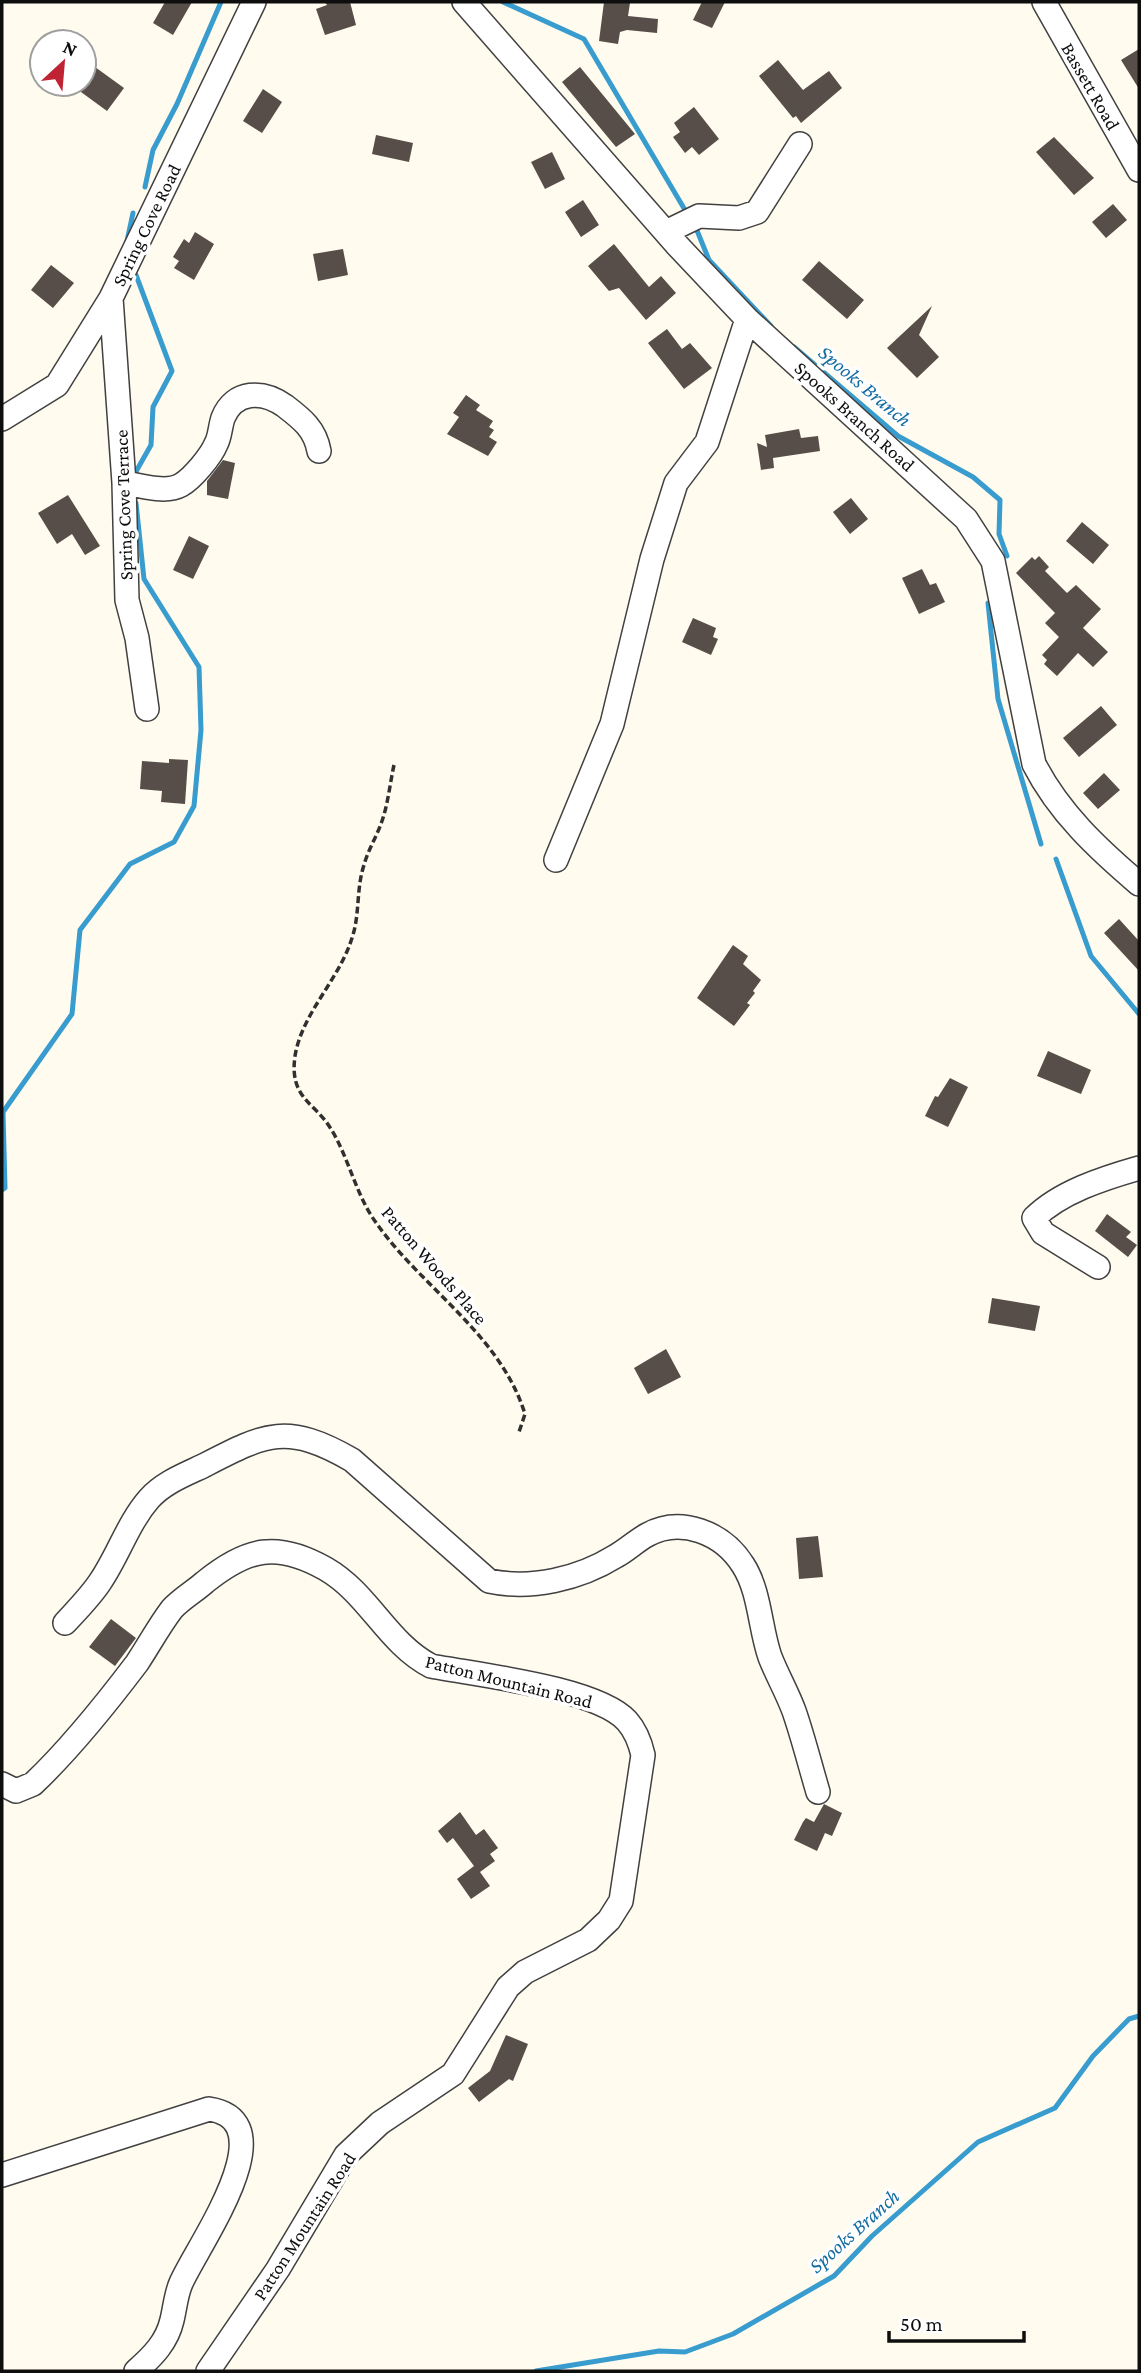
<svg xmlns="http://www.w3.org/2000/svg" width="1141" height="2373" viewBox="0 0 1141 2373" font-family="'Crimson Pro',serif">
<style>
.lines{fill:none;stroke-linecap:round;stroke-linejoin:round}
.stream{stroke:#389ccf;stroke-width:5}
.building{fill:#574e4a}
.minor-casing{stroke:#414141;stroke-width:26}
.path{stroke:#303030;stroke-width:3.5;stroke-dasharray:7 3.5;stroke-linecap:butt}
.minor{stroke:#fff;stroke-width:23}
.labels{text-anchor:middle;stroke-width:7;stroke-linejoin:round;paint-order:stroke}
.street-label{font-size:19px;fill:#0e0e0e;stroke:#fff}
.water-label{font-size:21px;font-style:italic;fill:#156ca1;stroke:#fff}
</style>
<rect width="100%" height="100%" fill="#fffbee"/>
<g class="lines">
<path class="stream" d="M503,2l81,37 101,171
M145,187l8,-37 24,-46 44,-102
M696,228l13,32 62,66
M127,241l6,-28
M794,347l104,89 75,41 27,23 -1,34 8,22
M134,475l17,-30 2,-38 19,-36 -36,-96
M988,603l10,96 43,145
M1056,859l35,97 48,58
M2,1190l3,-2 -2,-76 69,-98 8,-84 50,-66 44,-22 20,-36 7,-76 -2,-63 -55,-88 -8,-76
M536,2371l123,-20 26,1 48,-18 101,-58 38,-40 106,-94 77,-34 38,-52 36,-37 10,-3"/>
</g>
<path class="building" d="M165,2h27l-19,33 -20,-12z
M325,2h25l6,23 -31,10 -9,-26 11,-4z
M604,2l26,1 -2,13 30,3 -1,14 -30,-3 -7,2 -2,12 -19,-3z
M702,2h23l-13,26 -19,-8z
M1139,49v40l-18,-29z
M84,59l40,29 -17,23 -37,-27h14z
M778,60l25,30 26,-19 13,17 -41,35 -5,-7 -3,2 -34,-42z
M580,67l55,67 -19,13 -54,-65z
M263,89l19,13 -20,31 -19,-12z
M694,107l25,32 -20,16 -7,-8 -7,6 -12,-16 7,-5 -6,-9z
M376,135l37,8 -4,19 -37,-8z
M1054,137l40,41 -20,17 -38,-43z
M552,152l13,27 -20,10 -14,-27z
M583,200l16,25 -18,12 -16,-25z
M1113,204l14,16 -21,18 -14,-16z
M195,232l19,12 -20,36 -20,-12 5,-7 -6,-4 11,-18 5,4z
M614,244l35,43 12,-11 15,17 -30,27 -27,-32 -10,3 -21,-25z
M343,249l5,26 -30,6 -5,-27z
M819,261l45,39 -17,19 -45,-39z
M51,265l23,18 -21,25 -22,-18z
M932,306l-13,29 20,22 -22,21 -30,-30z
M667,329l15,20 8,-6 22,25 -28,21 -36,-46z
M466,395l14,10 -4,5 17,11 -4,6 5,3 -5,7 8,5 -9,14 -41,-22 12,-17 -6,-4z
M799,429l2,9 17,-2 2,15 -47,7 1,10 -13,2 -4,-27 10,4 -2,-12z
M223,460l12,3 -7,36 -21,-4v-14z
M68,495l32,51 -15,9 -13,-21 -15,10 -19,-31z
M851,498l17,21 -18,15 -17,-22z
M1082,522l27,23 -16,19 -27,-23z
M189,536l20,10 -16,33 -20,-9z
M1039,556l10,11 -4,4 22,22 9,-8 25,24 -18,19 25,24 -15,15 -15,-14 -21,23 -13,-12 3,-4 -5,-5 17,-18 -14,-14 10,-10 -39,-40 16,-16 3,3z
M922,569l8,16 6,-2 9,19 -26,12 -17,-36z
M693,618l23,10 -3,9 5,2 -7,16 -29,-13z
M1101,706l16,19 -38,32 -16,-19z
M169,759l19,1 -3,44 -24,-2 1,-11 -22,-2 2,-28 27,2z
M1104,773l16,17 -22,19 -15,-16z
M1119,919l20,22v30l-35,-38z
M733,945l15,11 -5,8 18,16 -8,11 2,2 -8,10 3,2 -16,21 -37,-28z
M1048,1051l43,19 -10,24 -44,-18z
M950,1078l18,9 -20,40 -23,-11 10,-20 3,1z
M1107,1214l24,18 -5,5 11,8 -9,12 -33,-26z
M992,1298l48,8 -5,25 -47,-8z
M666,1349l15,28 -33,17 -14,-26z
M818,1536l5,41 -24,2 -3,-41z
M111,1619l25,19 -21,28 -26,-19z
M824,1804l18,9 -10,23 -7,-3 -8,18 -23,-11 9,-18 3,-4 8,4z
M460,1812l16,23 8,-6 14,19 -8,6 5,7 -15,11 10,14 -19,13 -14,-20 17,-13 -21,-28 -6,5 -9,-12z
M506,2035l22,9 -15,37 -4,-2 -30,23 -11,-14 22,-17z"/>
<g class="lines">
<defs>
<path id="minor" d="M464,2l212,242 71,75 219,200 27,42 41,203c25,49 64,85 105,120
M1044,2l95,168
M666,232l33,-16 40,2 18,-6 43,-68
M111,298l13,185 3,117 10,38 10,71
M2,419l55,-34 54,-87 143,-296
M124,483c17,2 41,11 57,2 12,-7 30,-29 35,-41 4,-7 4,-17 7,-26 11,-28 40,-28 62,-12 17,13 30,23 34,45
M556,860l56,-136 40,-165 24,-76 31,-41 40,-123
M1098,1267l-55,-34 -9,-15c26,-26 70,-40 105,-50
M65,1623c12,-13 25,-26 35,-41 18,-26 28,-59 49,-83 14,-16 35,-24 54,-33 62,-32 83,-44 149,-6l137,121c42,9 90,-2 127,-25 11,-6 20,-15 31,-21 34,-19 76,-2 96,30 17,26 17,64 27,92 7,18 17,35 24,54 9,26 16,54 24,81
M2,1784l14,7 17,-7c37,-35 73,-80 104,-121 12,-18 22,-37 35,-54 9,-10 23,-18 33,-27 42,-34 72,-41 121,-13 43,25 61,74 105,97 47,9 166,22 196,55 9,10 13,21 16,34l-22,146 -12,19 -21,20 -63,32 -17,15 -55,87 -73,49 -34,32 -68,114 -70,102
M2,2175l207,-66c80,12 -12,137 -28,174 -5,11 -6,25 -9,37 -5,22 -19,36 -36,51"/>
</defs>
<use href="#minor" class="minor-casing"/>
<path class="path" d="M394,765c-4,18 -6,39 -12,56 -5,15 -14,29 -18,44 -8,24 -4,50 -12,73 -13,42 -50,75 -57,118 -6,43 20,46 36,73 18,29 25,67 46,95 46,65 123,110 148,190l-6,18"/>
<use href="#minor" class="minor"/>
</g>
<g class="labels">
<g class="street-label">
<text transform="translate(1091 86) rotate(60)" y="7">Bassett Road</text>
<text transform="translate(146 225) rotate(-64)" y="7">Spring Cove Road</text>
<text transform="translate(855 416) rotate(42)" y="7">Spooks Branch Road</text>
<text transform="translate(123 505) rotate(-92)" y="7">Spring Cove Terrace</text>
<text transform="translate(435 1265) rotate(49)" y="7">Patton Woods Place</text>
<text transform="translate(509 1681) rotate(14)" y="7">Patton Mountain Road</text>
<text transform="translate(304 2226) rotate(-57)" y="7">Patton Mountain Road</text>
</g>
<g class="water-label">
<text transform="translate(865 386) rotate(40)" y="7">Spooks Branch</text>
<text transform="translate(854 2231) rotate(-42)" y="7">Spooks Branch</text>
</g>
</g>
<rect width="1141" height="2373" fill="none" stroke="#0e0e0e" stroke-width="7"/>
<g transform="translate(63 63) rotate(26)"><circle r="33" fill="#ffffff" stroke="#9f9f9f" stroke-width="2"/>
<path d="M0-5L12 26L0 18L-12 26Z" fill="#c02434"/>
<text y="-10" font-size="19" font-weight="bold" text-anchor="middle" fill="#0e0e0e">N</text>
</g>
<path d="M889 2331v10h135v-10" fill="none" stroke="#0e0e0e" stroke-width="3.5"/>
<text x="900" y="2331" font-size="21" fill="#0e0e0e" stroke="#ffffff" stroke-width="5" paint-order="stroke">50 m</text>
</svg>
